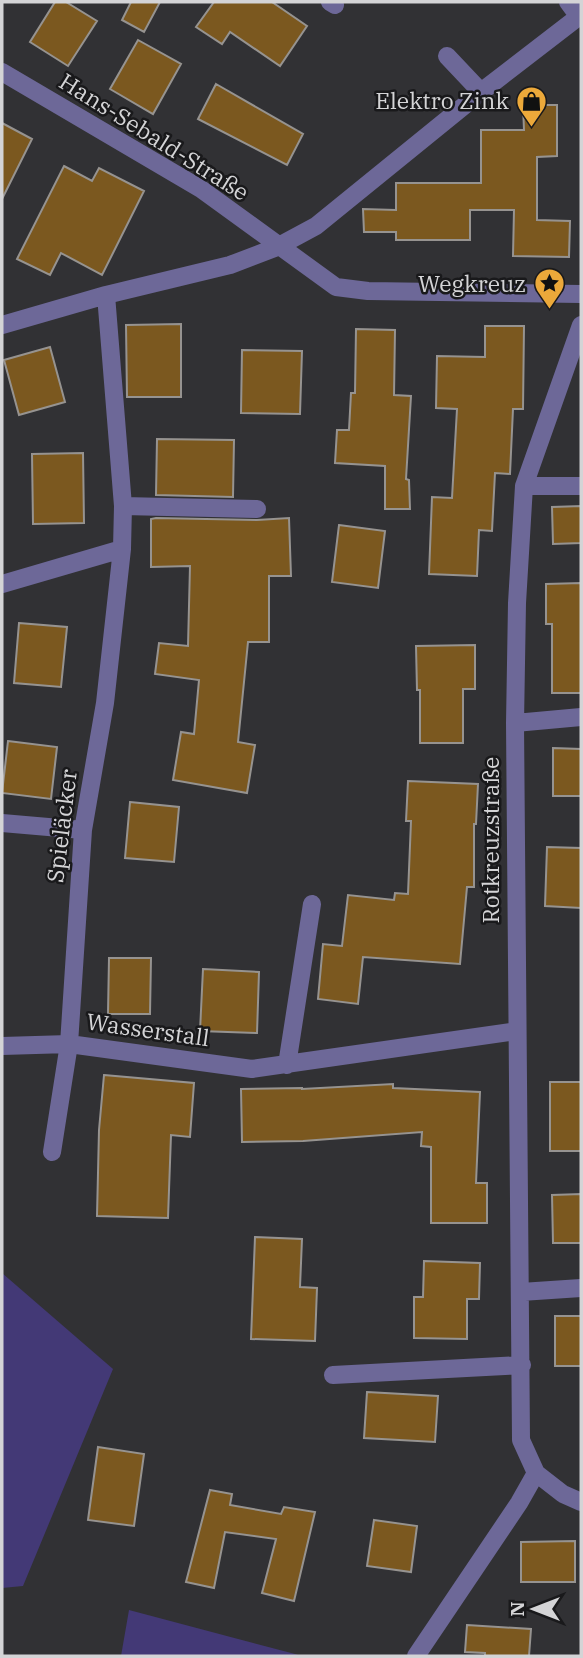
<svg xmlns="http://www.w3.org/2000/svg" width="583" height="1658" viewBox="0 0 583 1658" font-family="'IBM Plex Serif',serif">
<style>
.green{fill:#433976}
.building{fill:#7b581f;stroke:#969390;stroke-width:2}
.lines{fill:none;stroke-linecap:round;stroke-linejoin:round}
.minor{stroke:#6d6898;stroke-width:18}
.labels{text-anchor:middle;stroke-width:5;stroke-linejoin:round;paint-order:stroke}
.poi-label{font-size:23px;fill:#d4d4d6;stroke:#19191b;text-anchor:end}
.street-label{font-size:23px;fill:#d4d4d6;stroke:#19191b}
</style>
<rect width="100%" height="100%" fill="#313134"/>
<path class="green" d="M2,1273l111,96 -90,217 -21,2z
M129,1610l166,44 6,2h-180z"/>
<path class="building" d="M55,2h11l31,19 -29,45 -38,-24z
M131,2h29l-16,30 -22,-12z
M214,2h58l35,24 -27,40 -50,-34 -8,12 -26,-17z
M138,40l43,24 -28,50 -43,-25z
M216,84l87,50 -16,31 -89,-46z
M523,105h34v51l-20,1v63l33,1 -1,36 -56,-1 1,-46h-44v30h-74v-8h-32l-1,-23 33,1v-27h85v-53h43z
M2,123l30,16 -30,60z
M64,166l28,15 7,-13 45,23 -42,84 -41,-22 -11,22 -33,-16z
M181,324v73h-54l-1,-72z
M485,326h39l-1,83h-10l-3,65 -15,-1 -3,58 -13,-1 -2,46 -48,-2 3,-77 20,1 5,-89 -21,-1 1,-52 48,1z
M356,329l39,1 -1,65 17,1 -5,83 3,1 1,29h-25v-43l-50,-3 2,-33h12l2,-37h4z
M50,347l15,55 -46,13 -15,-55z
M242,350l60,1 -2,63 -59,-1z
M157,439l77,1 -1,57 -77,-2z
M83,453l1,70 -51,1 -1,-70z
M581,506v37l-28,1 -1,-37z
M156,518l101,2 32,-2 2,58h-22v66h-21l-10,100 17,3 -8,48 -74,-13 8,-48 13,2 5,-54 -44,-6 4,-31 29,3 2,-80 -39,1v-48z
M339,525l46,6 -7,57 -46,-6z
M581,583v110h-29v-69h-6v-40z
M19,623l48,4 -6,60 -47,-4z
M475,645v44h-12v54h-43v-53h-3l-1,-44z
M8,741l49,6 -6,52 -49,-6z
M553,748l28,1v47h-28z
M408,781l70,3 -2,40h-2v63h-7l-7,77 -97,-7 -5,47 -40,-5 5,-55 19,2 6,-51 46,5 1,-7 13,1 3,-73h-5z
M130,802l49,5 -5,55 -49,-4z
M547,847l34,1v60l-36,-2z
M109,958h42l-1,56h-42z
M203,969l56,3 -2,61 -57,-2z
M104,1075l90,8 -4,54 -19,-2 -3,83 -71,-2 2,-86z
M550,1082h31v69h-31z
M393,1084v4l87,4 -4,91h11v40h-56v-76l-10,-1 1,-14 -119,9 -61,1 -1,-53 61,-1v1z
M581,1194v49h-28l-1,-48z
M255,1237l47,2 -2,48 17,1 -2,53 -64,-2z
M424,1261l56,2 -1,36h-12v40l-53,-1v-41h9z
M555,1316h26v50h-26z
M367,1392l71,4 -3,46 -71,-4z
M98,1447l46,7 -10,72 -46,-6z
M210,1490l22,4 -2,11 51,9 3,-7 31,5 -21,89 -32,-8 14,-54 -51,-7 -11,56 -28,-6z
M374,1520l43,6 -6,46 -44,-6z
M575,1541v41h-54v-40z
M467,1625l64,4 -2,27h-44v-3l-20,-1z"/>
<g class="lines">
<path class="minor" d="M330,2l5,3
M568,2l11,15
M447,56l34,36
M2,72l199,117 135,98 32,4 213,3
M2,325l104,-30 124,-30 47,-18 39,-21 165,-134 100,-77
M581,325l-57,161 -7,117 -2,120 6,717 15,33 27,21 18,8
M524,486h57
M123,506l134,3
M2,584l120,-35
M515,723l66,-6
M2,823l81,7
M2,1046l67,-2 183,25 265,-38
M287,1065l25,-161
M52,1152l17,-108 14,-214 22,-127 17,-154 1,-43 -17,-211
M521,1292l60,-4
M333,1375l189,-10
M416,1656l103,-153 17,-30"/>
</g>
<defs>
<symbol id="shop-pin" viewBox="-11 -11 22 30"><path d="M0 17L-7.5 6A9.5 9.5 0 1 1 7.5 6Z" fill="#eca93a" stroke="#19191b"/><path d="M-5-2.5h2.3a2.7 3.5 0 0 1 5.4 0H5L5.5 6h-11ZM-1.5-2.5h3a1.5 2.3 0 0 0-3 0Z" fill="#111"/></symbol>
<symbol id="sight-pin" viewBox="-11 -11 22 30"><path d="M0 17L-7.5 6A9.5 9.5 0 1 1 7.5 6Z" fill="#eca93a" stroke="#19191b"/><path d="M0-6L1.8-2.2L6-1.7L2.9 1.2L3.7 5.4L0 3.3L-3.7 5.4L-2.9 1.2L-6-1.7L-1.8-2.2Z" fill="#111"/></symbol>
</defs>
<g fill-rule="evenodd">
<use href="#shop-pin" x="514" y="84" width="35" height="47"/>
<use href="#sight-pin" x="532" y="266" width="35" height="47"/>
</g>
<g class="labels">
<g class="poi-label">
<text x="509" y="109">Elektro Zink</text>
<text x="526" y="292">Wegkreuz</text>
</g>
<g class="street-label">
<text transform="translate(154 137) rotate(32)" y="8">Hans-Sebald-Straße</text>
<text transform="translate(62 826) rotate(-83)" y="8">Spieläcker</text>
<text transform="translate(491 840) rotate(-90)" y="8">Rotkreuzstraße</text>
<text transform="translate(148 1030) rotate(8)" y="8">Wasserstall</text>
</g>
</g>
<rect width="583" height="1658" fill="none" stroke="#d4d4d6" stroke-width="7"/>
<g transform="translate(534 1609) rotate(270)" stroke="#19191b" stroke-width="5" paint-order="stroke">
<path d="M0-5L12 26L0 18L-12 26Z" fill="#d4d4d6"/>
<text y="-10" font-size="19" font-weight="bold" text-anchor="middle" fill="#d4d4d6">N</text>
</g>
</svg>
